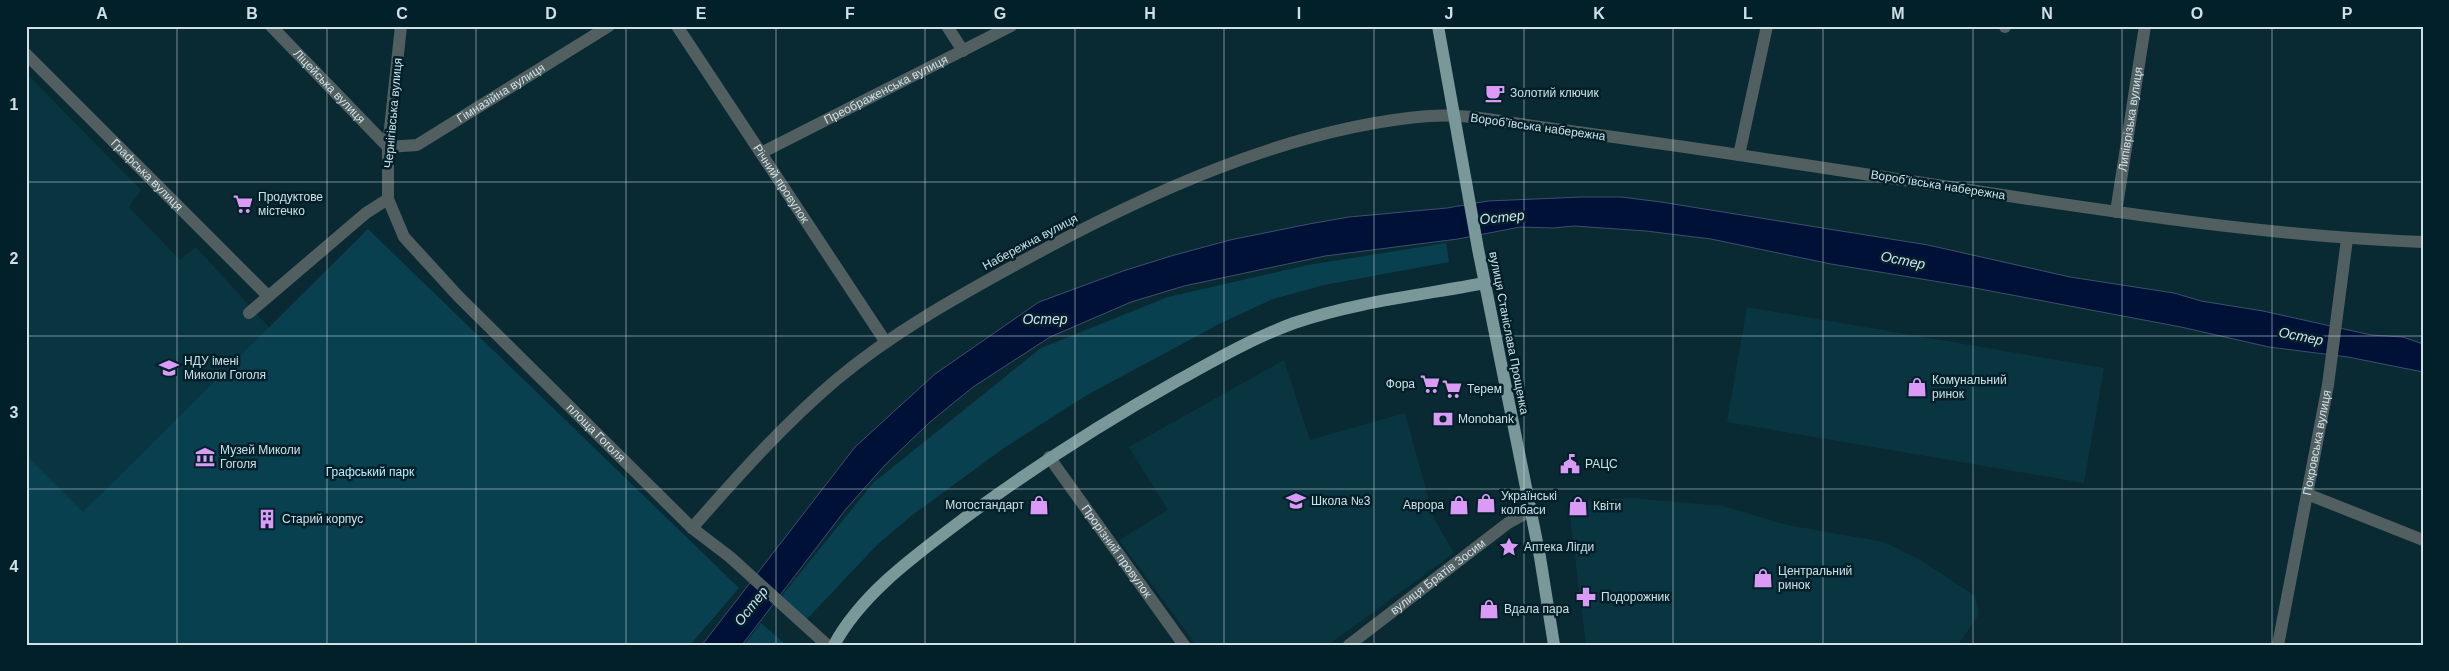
<svg xmlns="http://www.w3.org/2000/svg" width="2449" height="671" viewBox="0 0 2449 671" font-family="Arial,sans-serif">
<style>
.built{fill:#093541}
.green{fill:#08404f}
.water{fill:#001138;stroke:#3e4f6c}
.lines{fill:none;stroke-linecap:round;stroke-linejoin:round}
.minor{stroke:#515f60;stroke-width:12}
.major{stroke:#7a989a;stroke-width:12}
.grid{fill:none;stroke:#cfe0e6;stroke-width:1;stroke-opacity:0.55}
.labels{text-anchor:middle;stroke-width:5;stroke-linejoin:round;paint-order:stroke}
.street-label{font-size:12px;fill:#cfe0e6;stroke:#012029}
.poi-label{font-size:12px;fill:#cfe0e6;stroke:#012029;text-anchor:start}
.park-label{font-size:12px;fill:#beedfe;stroke:#012029}
.water-label{font-size:14px;font-style:italic;fill:#d5e0f1;stroke:#012029}
.neatline{fill:none;stroke:#cfe0e6;stroke-width:2}
.grid-label{font-size:16px;text-anchor:middle;font-weight:bold;fill:#cfe0e6}
</style>
<rect width="100%" height="100%" fill="#0a2a33"/>
<path class="built" d="M30,77l111,113 -12,17 51,53 16,-13 72,79 158,156 -400,163v-565z
M1747,307l357,61 -20,115 -357,-61z
M1284,360l26,80 95,-27 29,106 20,34 -126,92h-132l-77,-105 49,-30 -39,-63z
M1633,498l90,8 64,19 97,17 37,18 54,36 4,18 -21,31h-372l-17,-136 3,-8z"/>
<path class="green" d="M368,229l371,359 -49,57h-664v-190l57,57z
M1446,243l3,19 -125,23 -51,14 -52,24 -134,72 -83,53 -93,68 -34,29 -72,76 -25,-23 93,-115 168,-135 127,-51 140,-32z
M761,623l24,21 1,1h-42z"/>
<path class="water" d="M1582,197h39l40,5 267,43 142,32 104,16 27,8 62,10 108,24 32,2 20,7v28l-75,-15 -79,-10 -88,-20 -217,-41 -133,-22 -120,-25 -65,-8 -72,-5 -21,2 -33,-1 -62,12 -133,17 -141,30 -53,16 -81,35 -77,50 -43,35 -45,43 -39,44 -104,136h-40l153,-198 80,-73 104,-72 84,-31 48,-15 59,-16 79,-16 40,-7 98,-9 41,-7z"/>
<g class="lines">
<g class="minor">
<path id="s1" d="M271,26l117,121 29,-2 192,-119"/>
<path id="s2" d="M401,26l-13,121v52l16,38 54,59 234,232 38,29 97,88"/>
<path id="s3" d="M677,26l208,315"/>
<path d="M947,26l16,25"/>
<path d="M2005,27v-1"/>
<path id="s4" d="M26,54l242,242"/>
<path id="s5" d="M761,153l250,-127"/>
<path d="M1739,155l28,-129"/>
<path id="s6" d="M2116,212l29,-186"/>
<path d="M249,313l117,-100 22,-14"/>
<path id="s7" d="M1049,457l135,188"/>
<path d="M2307,494l116,46"/>
<path d="M692,528c46,-52 91,-103 144,-148 55,-46 117,-81 181,-116 122,-67 271,-137 412,-148 37,-3 75,6 111,11 62,8 124,17 186,26 99,15 198,30 296,45 133,20 267,39 401,44"/>
<path id="s8" d="M1349,645l159,-122 22,-12"/>
<path id="s9" d="M2278,645l50,-260 19,-146"/>
</g>
<path class="major" d="M1438,26l40,223 62,308 14,88
M834,645c28,-52 82,-90 128,-125 69,-51 140,-97 215,-139 38,-21 76,-43 117,-58 61,-21 128,-28 191,-40"/>
</g>
<path class="grid" d="M177,26v619M327,26v619M476,26v619M626,26v619M776,26v619M925,26v619M1075,26v619M1224,26v619M1374,26v619M1524,26v619M1673,26v619M1823,26v619M1973,26v619M2122,26v619M2272,26v619M26,182h2397M26,336h2397M26,489h2397"/>
<defs>
<symbol id="cafe-bare" viewBox="-9 -9 18 18"><path d="M-5.5-4.5H6V0H3Q3 3.5 0 3.5H-2.5Q-5.5 3.5-5.5 0ZM3-3.2v2h1.7v-2ZM-6 4.5H4V6H-6Z" fill="#da9af6" stroke="#012029" stroke-width="2.5" paint-order="stroke"/></symbol>
<symbol id="supermarket-bare" viewBox="-9 -9 18 18"><path d="M-6-5.5h2.5l.6 2H6L4.5 2H-2.5L-4.4-4H-6ZM-1.5 3.2a1.3 1.3 0 1 0 .1 0ZM3 3.2a1.3 1.3 0 1 0 .1 0Z" fill="#da9af6" stroke="#012029" stroke-width="2.5" paint-order="stroke"/></symbol>
<symbol id="university-bare" viewBox="-9 -9 18 18"><path d="M0-5L7-2L0 1L-7-2ZM-4 1L0 2.5L4 1V4Q0 6-4 4Z" fill="#da9af6" stroke="#012029" stroke-width="2.5" paint-order="stroke"/></symbol>
<symbol id="shop-bare" viewBox="-9 -9 18 18"><path d="M-5-2.5h2.3a2.7 3.5 0 0 1 5.4 0H5L5.5 6h-11ZM-1.5-2.5h3a1.5 2.3 0 0 0-3 0Z" fill="#da9af6" stroke="#012029" stroke-width="2.5" paint-order="stroke"/></symbol>
<symbol id="bank-bare" viewBox="-9 -9 18 18"><path d="M-6-4H6V4H-6ZM0-2.3a2.3 2.3 0 1 0 0 4.6a2.3 2.3 0 1 0 0-4.6Z" fill="#da9af6" stroke="#012029" stroke-width="2.5" paint-order="stroke"/></symbol>
<symbol id="museum-bare" viewBox="-9 -9 18 18"><path d="M0-6L6-3V-2H-6V-3ZM-5-1h2V3h-2ZM-1-1h2V3h-2ZM3-1h2V3H3ZM-6 4H6V6H-6Z" fill="#da9af6" stroke="#012029" stroke-width="2.5" paint-order="stroke"/></symbol>
<symbol id="civic-bare" viewBox="-9 -9 18 18"><path d="M-.6-6.5H3V-4.5H.6V-3L4-1V1h2V6H-6V1h2V-1L-.6-3ZM-1.2 2.5V6h2.4V2.5Z" fill="#da9af6" stroke="#012029" stroke-width="2.5" paint-order="stroke"/></symbol>
<symbol id="school-bare" viewBox="-9 -9 18 18"><path d="M0-5L7-2L0 1L-7-2ZM-4 1L0 2.5L4 1V4Q0 6-4 4Z" fill="#da9af6" stroke="#012029" stroke-width="2.5" paint-order="stroke"/></symbol>
<symbol id="building-bare" viewBox="-9 -9 18 18"><path d="M-4-6H4V6H1V3H-1V6H-4ZM-2.5-4.3h1.7v1.8h-1.7ZM.8-4.3h1.7v1.8H.8ZM-2.5-1h1.7V.8h-1.7ZM.8-1h1.7V.8H.8Z" fill="#da9af6" stroke="#012029" stroke-width="2.5" paint-order="stroke"/></symbol>
<symbol id="sight-bare" viewBox="-9 -9 18 18"><path d="M0-6L1.8-2.2L6-1.7L2.9 1.2L3.7 5.4L0 3.3L-3.7 5.4L-2.9 1.2L-6-1.7L-1.8-2.2Z" fill="#da9af6" stroke="#012029" stroke-width="2.5" paint-order="stroke"/></symbol>
<symbol id="pharmacy-bare" viewBox="-9 -9 18 18"><path d="M-2-6h4v4h4v4h-4v4h-4v-4h-4v-4h4Z" fill="#da9af6" stroke="#012029" stroke-width="2.5" paint-order="stroke"/></symbol>
</defs>
<g fill-rule="evenodd">
<use href="#cafe-bare" x="1481" y="79" width="28" height="28"/>
<use href="#supermarket-bare" x="229" y="190" width="28" height="28"/>
<use href="#university-bare" x="155" y="354" width="28" height="28"/>
<use href="#supermarket-bare" x="1416" y="370" width="28" height="28"/>
<use href="#shop-bare" x="1903" y="373" width="28" height="28"/>
<use href="#supermarket-bare" x="1438" y="375" width="28" height="28"/>
<use href="#bank-bare" x="1429" y="405" width="28" height="28"/>
<use href="#museum-bare" x="191" y="443" width="28" height="28"/>
<use href="#civic-bare" x="1556" y="450" width="28" height="28"/>
<use href="#school-bare" x="1282" y="487" width="28" height="28"/>
<use href="#shop-bare" x="1472" y="489" width="28" height="28"/>
<use href="#shop-bare" x="1025" y="491" width="28" height="28"/>
<use href="#shop-bare" x="1445" y="491" width="28" height="28"/>
<use href="#shop-bare" x="1564" y="492" width="28" height="28"/>
<use href="#building-bare" x="253" y="505" width="28" height="28"/>
<use href="#sight-bare" x="1495" y="533" width="28" height="28"/>
<use href="#shop-bare" x="1749" y="564" width="28" height="28"/>
<use href="#pharmacy-bare" x="1572" y="583" width="28" height="28"/>
<use href="#shop-bare" x="1475" y="595" width="28" height="28"/>
</g>
<g class="labels">
<g class="street-label">
<text dy="4" stroke="none"><textPath href="#s1" startOffset="84">Ліцейська вулиця</textPath></text>
<text dy="4" stroke="none"><textPath href="#s5" startOffset="140">Преображенська вулиця</textPath></text>
<text dy="4" stroke="none"><textPath href="#s1" startOffset="296">Гімназійна вулиця</textPath></text>
<text transform="translate(393 113) rotate(-85)" y="4">Чернігівська вулиця</text>
<text dy="4" stroke="none"><textPath href="#s6" startOffset="94">Липіврізька вулиця</textPath></text>
<text transform="translate(1538 127) rotate(8)" y="4">Воробʼївська набережна</text>
<text dy="4" stroke="none"><textPath href="#s4" startOffset="171">Графська вулиця</textPath></text>
<text dy="4" stroke="none"><textPath href="#s3" startOffset="189">Річний провулок</textPath></text>
<text transform="translate(1938 185) rotate(9)" y="4">Воробʼївська набережна</text>
<text transform="translate(1030 242) rotate(-28)" y="4">Набережна вулиця</text>
<text transform="translate(1509 333) rotate(79)" y="4">вулиця Станіслава Прощенка</text>
<text dy="4" stroke="none"><textPath href="#s2" startOffset="489">площа Гоголя</textPath></text>
<text dy="4" stroke="none"><textPath href="#s9" startOffset="206">Покровська вулиця</textPath></text>
<text dy="4" stroke="none"><textPath href="#s7" startOffset="116">Прорізний провулок</textPath></text>
<text dy="4" stroke="none"><textPath href="#s8" startOffset="112">вулиця Братів Зосим</textPath></text>
</g>
<g class="poi-label">
<text x="1510" y="97">Золотий ключик</text>
<text x="258" y="201">Продуктове<tspan x="258" dy="14">містечко</tspan></text>
<text x="184" y="365">НДУ імені<tspan x="184" dy="14">Миколи Гоголя</tspan></text>
<text x="1932" y="384">Комунальний<tspan x="1932" dy="14">ринок</tspan></text>
<text x="1415" y="388" text-anchor="end">Фора</text>
<text x="1467" y="393">Терем</text>
<text x="1458" y="423">Monobank</text>
<text x="220" y="454">Музей Миколи<tspan x="220" dy="14">Гоголя</tspan></text>
<text x="1585" y="468">РАЦС</text>
<text x="1501" y="500">Українські<tspan x="1501" dy="14">колбаси</tspan></text>
<text x="1311" y="505">Школа №3</text>
<text x="1024" y="509" text-anchor="end">Мотостандарт</text>
<text x="1444" y="509" text-anchor="end">Аврора</text>
<text x="1593" y="510">Квіти</text>
<text x="282" y="523">Старий корпус</text>
<text x="1524" y="551">Аптека Лігди</text>
<text x="1778" y="575">Центральний<tspan x="1778" dy="14">ринок</tspan></text>
<text x="1601" y="601">Подорожник</text>
<text x="1504" y="613">Вдала пара</text>
</g>
<g class="park-label">
<text x="370" y="476">Графський парк</text>
</g>
<g class="water-label">
<text transform="translate(1502 217) rotate(-6)" y="5">Остер</text>
<text transform="translate(1903 260) rotate(11)" y="5">Остер</text>
<text x="1045" y="324">Остер</text>
<text transform="translate(2301 336) rotate(11)" y="5">Остер</text>
<text transform="translate(751 606) rotate(-52)" y="5">Остер</text>
</g>
</g>
<rect width="2449" height="671" fill="none" stroke="#012029" stroke-width="55"/>
<rect x="28" y="28" width="2394" height="616" class="neatline"/>
<g class="grid-label">
<text x="102" y="19">A</text>
<text x="252" y="19">B</text>
<text x="402" y="19">C</text>
<text x="551" y="19">D</text>
<text x="701" y="19">E</text>
<text x="850" y="19">F</text>
<text x="1000" y="19">G</text>
<text x="1150" y="19">H</text>
<text x="1299" y="19">I</text>
<text x="1449" y="19">J</text>
<text x="1599" y="19">K</text>
<text x="1748" y="19">L</text>
<text x="1898" y="19">M</text>
<text x="2047" y="19">N</text>
<text x="2197" y="19">O</text>
<text x="2347" y="19">P</text>
<text x="14" y="110">1</text>
<text x="14" y="264">2</text>
<text x="14" y="418">3</text>
<text x="14" y="572">4</text>
</g>
</svg>
